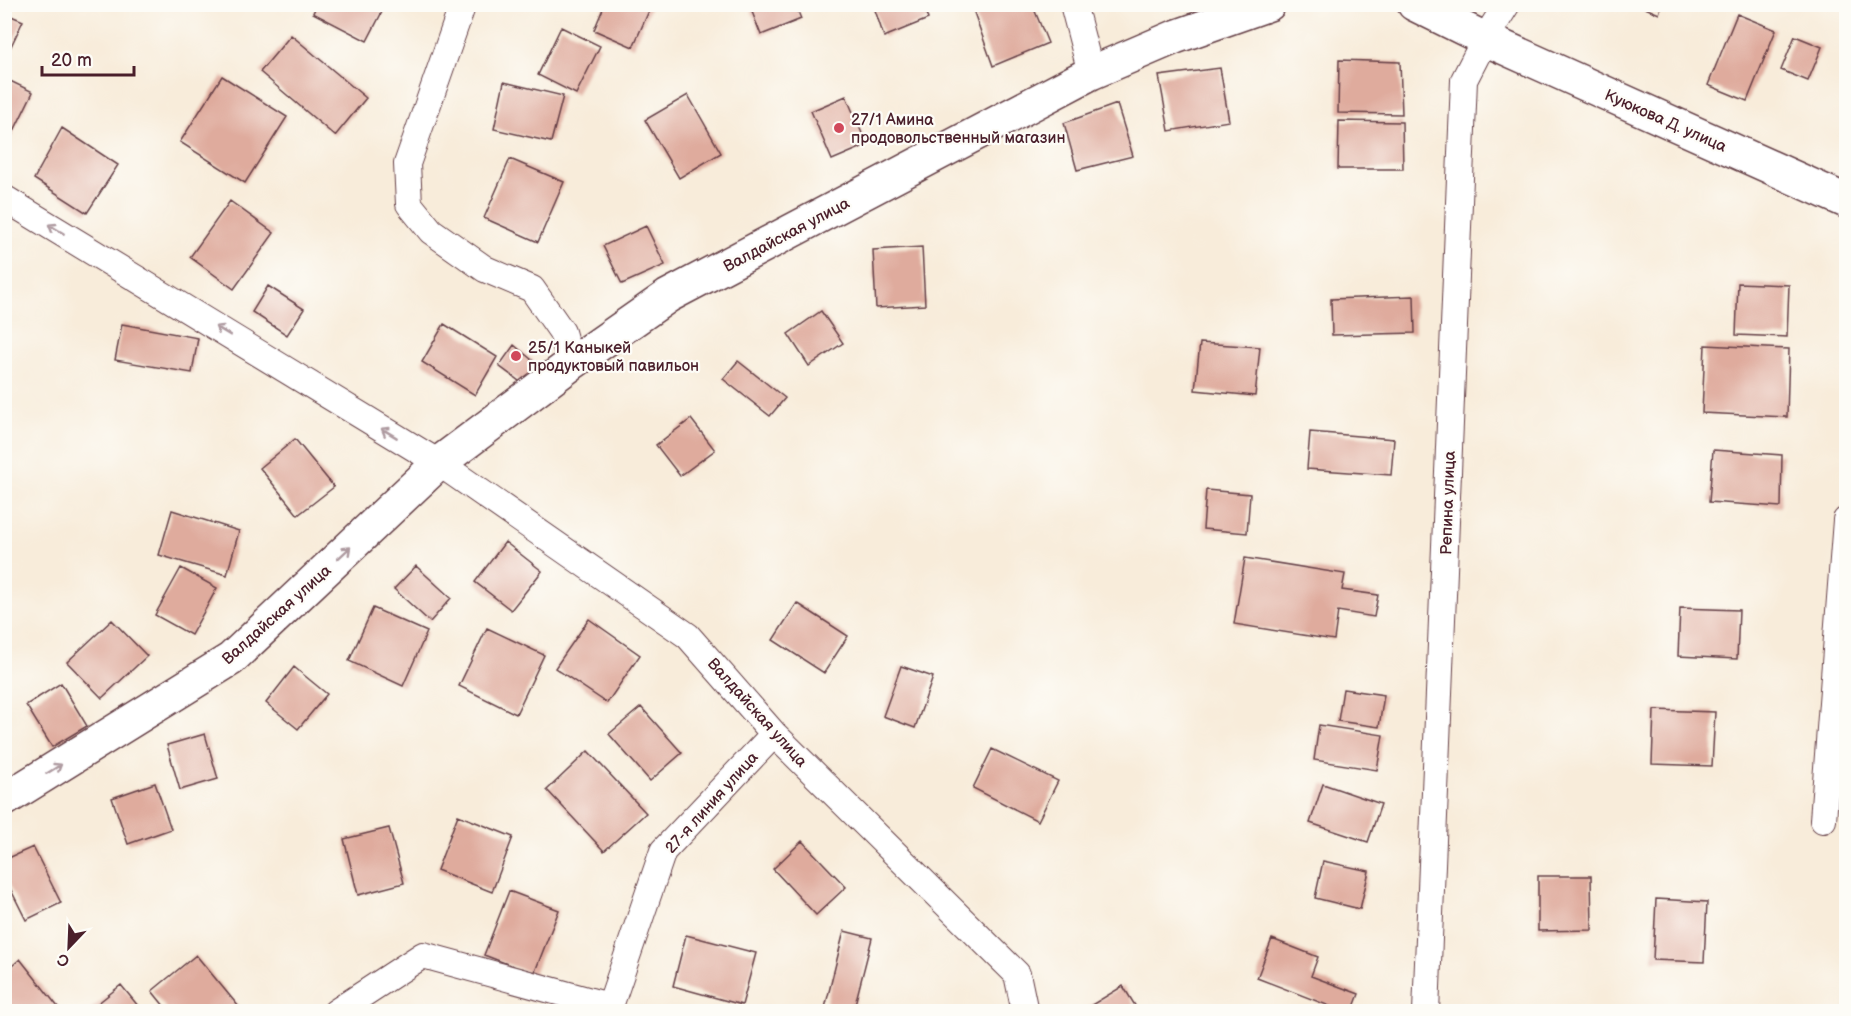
<svg xmlns="http://www.w3.org/2000/svg" width="1851" height="1016" viewBox="0 0 1851 1016" font-family="'Balsamiq Sans',sans-serif">
<style>
.building{fill:#dfab9d}
.lines{fill:none;stroke-linecap:round;stroke-linejoin:round}
.street-casing{stroke:#643e45;stroke-width:28}
.secondary-casing{stroke:#643e45;stroke-width:36}
.street{stroke:#fff;stroke-width:26}
.secondary{stroke:#fff;stroke-width:33}
.oneway{stroke:#ae9aa0}
.poi-dot{fill:#d1495b;stroke:#fdfcf7;stroke-width:2}
.labels{text-anchor:middle;stroke-width:4.5;stroke-linejoin:round;paint-order:stroke}
.poi-label{font-size:16px;fill:#4a1f2b;stroke:#fdfcf7;text-anchor:start}
.street-label{font-size:16px;fill:#4a1f2b;stroke:#fdfcf7}
</style>
<rect width="100%" height="100%" fill="#fdfcf7"/>
<filter id="ink" filterUnits="userSpaceOnUse"><feTurbulence type="fractalNoise" baseFrequency=".0167" numOctaves="2"/><feDisplacementMap in="SourceGraphic" scale="12" xChannelSelector="R" yChannelSelector="G"/><feConvolveMatrix kernelMatrix="1 2 1 2 8 2 1 2 1" color-interpolation-filters="sRGB"/></filter>
<filter id="wash" filterUnits="userSpaceOnUse"><feTurbulence type="fractalNoise" baseFrequency=".008" numOctaves="4" result="noise"/><feDisplacementMap in="SourceGraphic" scale="24" xChannelSelector="R" yChannelSelector="G"/><feGaussianBlur stdDeviation="1.35" result="paint"/><feColorMatrix in="noise" values="0 0 0 0 0 0 0 0 0 0 0 0 0 0 0 0 0 1.4 0 .05"/><feComposite in="paint" operator="in"/></filter>
<g filter="url(#wash)">
<rect width="100%" height="100%" fill="#f8ecda"/>
<g id="blocks">
<path class="building" d="M317,4h59l8,4 -17,33 -54,-28z
M605,4h47l-19,43 -39,-17z
M749,4h46l6,15 -40,16z
M873,4h50l5,15 -44,18z
M971,4h61l16,39 -55,23z
M1636,4h26l-3,10z
M4,13l19,8 -19,40z
M1737,14l39,16 -29,71 -39,-16z
M561,27l39,19 -24,48 -38,-19z
M291,35l75,63 -31,38 -75,-64z
M1795,36l27,11 -14,34 -27,-11z
M1339,60l61,2 2,52 -64,-1z
M1220,68l9,53 -60,10 -10,-55z
M222,76l65,41 -42,66 -65,-41z
M4,78l29,14 -23,47 -6,-2z
M504,82l59,14 -12,46 -57,-13z
M688,95l33,58 -42,25 -34,-58z
M846,96l21,49 -35,15 -21,-49z
M1117,104l16,52 -56,14 -13,-47z
M1339,121l63,1 1,47h-65z
M62,128l56,37 -31,48 -53,-34z
M510,159l54,23 -26,60 -54,-24z
M230,201l44,32 -40,56 -44,-32z
M646,226l19,39 -43,19 -19,-38z
M922,247l3,58 -49,3 -3,-58z
M1738,283l51,2 -2,52 -51,-2z
M268,286l36,23 -17,26 -35,-23z
M1414,296l1,37 -83,2 -1,-36z
M821,311l22,32 -34,23 -21,-32z
M122,324l76,14 -6,35 -77,-13z
M444,324l53,33 -22,38 -53,-33z
M1200,343l60,4 -5,49 -60,-6z
M514,345l29,24 -16,18 -28,-21z
M1705,345l84,4 -2,68 -85,-4z
M738,361l47,37 -15,18 -47,-37z
M691,419l24,31 -35,26 -24,-31z
M1310,432l84,7 -3,36 -84,-6z
M295,439l39,48 -36,28 -38,-47z
M1713,450l69,5 -1,52 -72,-5z
M1206,490l44,4 -3,39 -44,-4z
M172,510l67,21 -12,44 -68,-20z
M505,542l37,29 -31,39 -36,-28z
M1245,558l100,16 -3,16 36,5 -4,22 -36,-6 -4,29 -100,-16z
M416,566l35,32 -21,24 -36,-33z
M181,568l36,20 -26,47 -36,-20z
M797,603l51,33 -24,37 -51,-33z
M373,608l54,24 -24,54 -54,-25z
M1680,608l59,2 -2,49 -59,-3z
M589,619l51,36 -33,48 -52,-35z
M112,620l35,36 -45,42 -35,-36z
M487,628l57,27 -28,59 -57,-28z
M901,666l32,11 -18,51 -32,-12z
M294,667l33,27 -29,35 -32,-26z
M61,683l26,43 -35,21 -26,-42z
M1343,689l41,6 -5,32 -41,-6z
M641,707l41,46 -32,28 -41,-47z
M1654,710l61,2 -3,54 -60,-2z
M1319,725l64,10 -6,35 -63,-10z
M205,734l13,45 -38,11 -13,-45z
M992,749l66,32 -20,40 -65,-33z
M588,751l58,62 -42,38 -57,-61z
M155,783l16,46 -43,15 -16,-46z
M1323,784l58,20 -13,38 -58,-19z
M458,815l55,22 -21,55 -55,-22z
M389,828l15,55 -46,12 -14,-56z
M802,841l44,46 -30,28 -43,-46z
M33,847l28,56 -35,17 -22,-44v-16z
M1323,861l46,10 -9,38 -45,-11z
M1538,876h53l1,54 -54,1z
M509,891l50,19 -25,64 -50,-19z
M1656,899l51,3 -3,60 -51,-2z
M844,931l28,7 -19,74h-29z
M686,935l70,18 -14,52 -69,-19z
M1272,939l46,18 -7,19 48,18 -7,18h-7l-88,-34z
M196,955l43,52 -5,5h-65l-17,-21z
M20,959l42,53h-57v-40z
M121,985l22,27h-56z
M1123,986l16,26h-59z"/>
</g>
</g>
<g filter="url(#ink)">
<use href="#blocks" fill-opacity="0" stroke="#643e45" stroke-width="1.5"/>
<g class="lines">
<defs>
<path id="street" d="M463,4l-56,160 2,40 22,27 54,38 47,20 30,43 9,32
M1073,4l18,69
M4,198l435,265 249,173 86,98 243,240 8,38
M1823,820l23,-300
M336,1012l87,-57 186,51
M608,1012l55,-161 111,-117
M1426,1012l38,-932 21,-41 22,-35"/>
<path id="secondary" d="M1414,4l71,35 361,162
M4,800l227,-141 208,-196 132,-99 97,-68 423,-223 84,-36 94,-33"/>
</defs>
<use href="#street" class="street-casing"/>
<use href="#secondary" class="secondary-casing"/>
<use href="#street" class="street"/>
<use href="#secondary" class="secondary"/>
</g>
<defs><path id="oneway-shaft" d="M-6 0H5M1.5-3L5.5 0L1.5 3" fill="none" stroke-width="1.6" stroke-linecap="round" stroke-linejoin="round" transform="scale(1.5)"/></defs>
<g class="oneway">
<use href="#oneway-shaft" transform="translate(56 229) rotate(-149)"/>
<use href="#oneway-shaft" transform="translate(223 331) rotate(-149)"/>
<use href="#oneway-shaft" transform="translate(389 433) rotate(-149)"/>
<use href="#oneway-shaft" transform="translate(344 553) rotate(-43)"/>
<use href="#oneway-shaft" transform="translate(54 769) rotate(-32)"/>
</g>
</g>
<g class="poi-dot">
<circle cx="839" cy="128" r="6"/>
<circle cx="516" cy="356" r="6"/>
</g>
<g class="labels">
<g class="poi-label">
<text x="851" y="125">27/1 Амина<tspan x="851" dy="18">продовольственный магазин</tspan></text>
<text x="528" y="353">25/1 Каныкей<tspan x="528" dy="18">продуктовый павильон</tspan></text>
</g>
<g class="street-label">
<text transform="translate(1666 120) rotate(24)" y="6">Куюкова Д. улица</text>
<text transform="translate(786 234) rotate(-28)" y="6">Валдайская улица</text>
<text transform="translate(1447 503) rotate(-88)" y="6">Репина улица</text>
<text transform="translate(276 614) rotate(-42)" y="6">Валдайская улица</text>
<text transform="translate(758 712) rotate(48)" y="6">Валдайская улица</text>
<text transform="translate(711 802) rotate(-48)" y="6">27-я линия улица</text>
</g>
</g>
<rect width="1851" height="1016" fill="none" stroke="#fdfcf7" stroke-width="24"/>
<g transform="translate(69 947) rotate(203)" stroke="#fdfcf7" stroke-width="4.5" paint-order="stroke">
<path d="M0-4.5L10 22L0 15L-10 22Z" fill="#4a1f2b"/>
<text y="-9" font-size="16" font-weight="bold" text-anchor="middle" fill="#4a1f2b">С</text>
</g>
<path d="M42 66v9h92v-9" fill="none" stroke="#4a1f2b" stroke-width="3"/>
<text x="51" y="66" font-size="18" fill="#4a1f2b" stroke="#fdfcf7" stroke-width="4.5" paint-order="stroke">20 m</text>
</svg>
